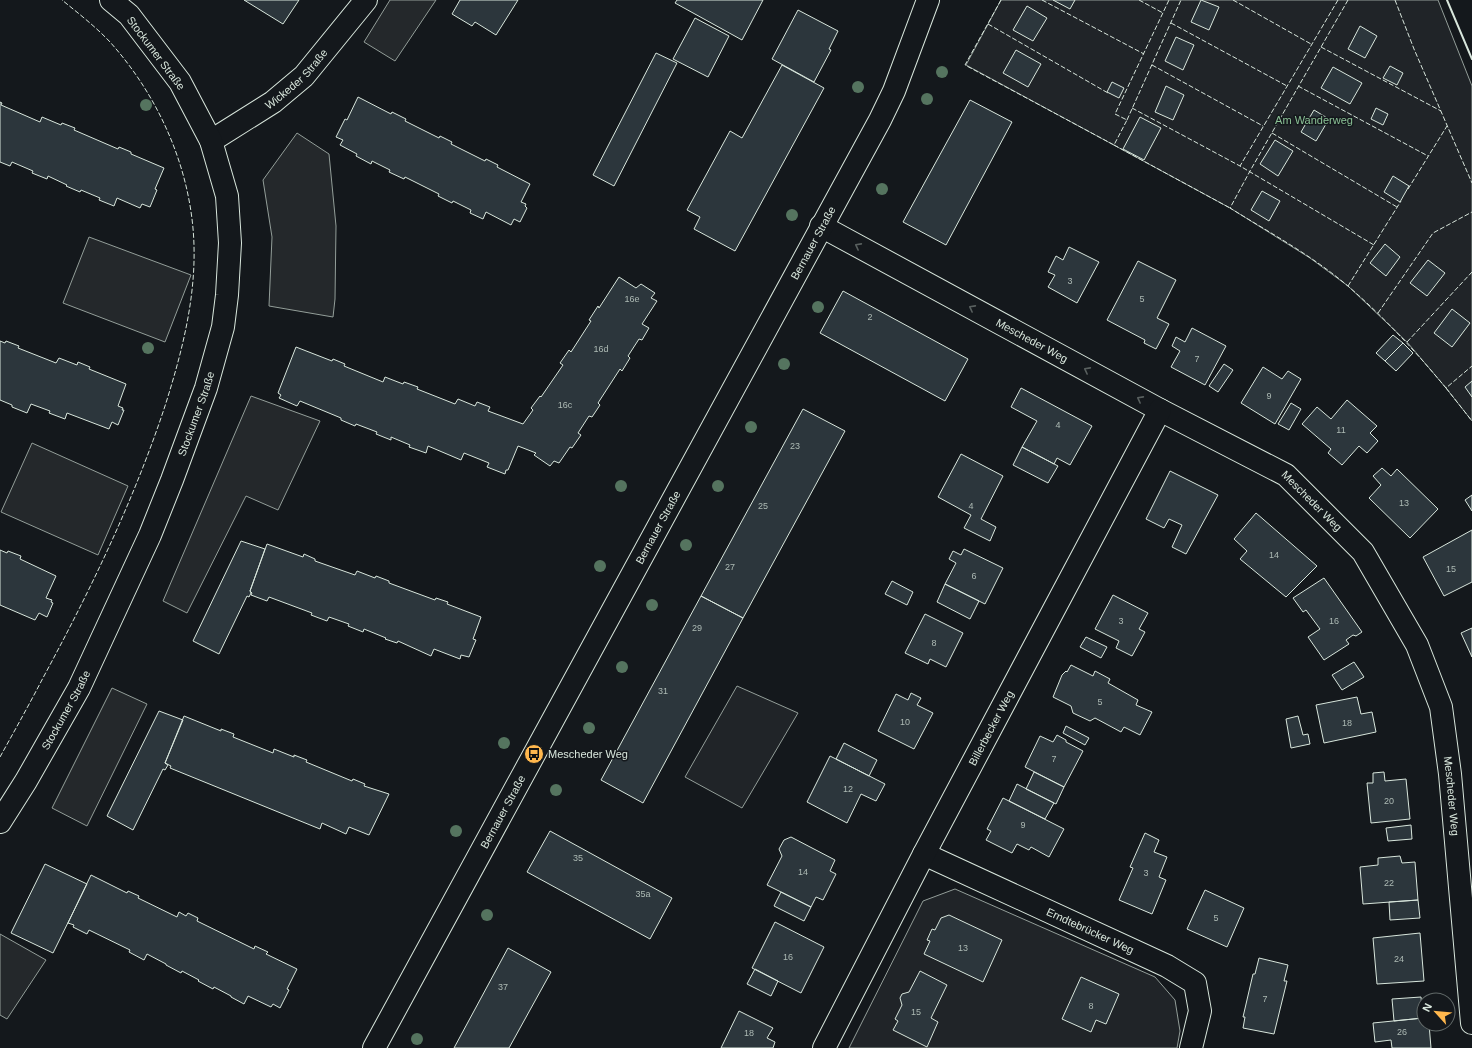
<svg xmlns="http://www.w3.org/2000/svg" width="1472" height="1048" viewBox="0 0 1472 1048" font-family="Helvetica,sans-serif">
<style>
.green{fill:#202428;stroke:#939e99}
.parking{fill:#24282b;stroke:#939e99}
.building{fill:#2c363c;stroke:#d8e6dc}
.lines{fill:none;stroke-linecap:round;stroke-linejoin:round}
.minor-casing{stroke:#d8e6dc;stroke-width:24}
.major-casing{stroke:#d8e6dc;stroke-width:24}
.minor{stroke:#14181c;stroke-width:22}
.major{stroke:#14181c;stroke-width:22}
.fence{stroke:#d8e6dc;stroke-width:1;stroke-dasharray:5 2;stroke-linecap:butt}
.wall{stroke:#d8e6dc;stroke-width:2}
.tree{fill:#55745f}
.oneway{stroke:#59605f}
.labels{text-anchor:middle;stroke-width:3;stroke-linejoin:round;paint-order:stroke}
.number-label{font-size:9px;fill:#adbab4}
.street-label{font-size:11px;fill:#d8e6dc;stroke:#14181c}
.park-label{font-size:11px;fill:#8ac095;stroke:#14181c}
.poi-label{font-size:11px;fill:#d8e6dc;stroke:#14181c;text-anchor:start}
</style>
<rect width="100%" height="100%" fill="#14181c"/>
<path class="green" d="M1001,0h437l34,86v335l-26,-33 -39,-46 -59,-56 -38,-28 -80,-50 -264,-143z
M737,686l61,27 -56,95 -57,-31z
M955,889l200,88 20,23 5,31 -3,17h-328l74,-147z"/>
<path class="parking" d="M390,0h46l-41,61 -31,-19z
M297,133l32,21 7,72 -1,73 -2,18 -64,-11 3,-69 -9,-57z
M89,237l102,38 -26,67 -102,-39z
M251,396l69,25 -42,89 -32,-14 -59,117 -24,-12z
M32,443l96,43 -30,69 -97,-43z
M112,688l35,16 -60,122 -35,-18z
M0,934l46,26 -39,59 -7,-4z"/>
<path class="building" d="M244,0h55l-16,24z
M460,0h58l-22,35 -21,-13 -3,4 -20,-12z
M677,0h86l-21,40 -67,-37z
M1053,0h22l-5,9z
M1201,0l18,7 -10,23 -18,-8z
M1027,6l20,12 -14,23 -20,-11z
M798,10l40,21 -9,18 2,1 -17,32 -42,-23z
M695,18l34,18 -21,41 -35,-18z
M1360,26l17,10 -12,22 -17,-9z
M1176,37l18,8 -11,25 -18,-9z
M1016,50l25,14 -13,23 -25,-14z
M656,53l21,10 -63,123 -21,-11z
M782,65l42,23 -89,163 -41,-22 6,-12 -13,-7 43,-79 12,7z
M1390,66l13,7 -6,12 -14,-7z
M1333,67l29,16 -12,21 -29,-16z
M1112,82l12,6 -5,10 -12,-6z
M1166,86l18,9 -11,25 -18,-8z
M358,97l33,17 1,-2 14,7 -1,2 34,17 1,-2 12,6 -1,2 34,17 1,-2 12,6 -1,2 33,17 -9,18 5,2 -1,2 2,2 -7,14 -6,-3 -3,6 -25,-13 -3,7 -13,-6 1,-3 -18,-9 -1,2 -14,-7 1,-2 -34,-17 -1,2 -15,-7 1,-2 -18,-9 -1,3 -15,-8 1,-2 -17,-9 3,-5 -7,-3 9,-18 2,1z
M970,100l42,22 -66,123 -43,-23z
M0,102l2,1 -1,2 39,17 2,-5 19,8 1,-2 13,5 -1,2 44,19 1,-2 12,5v2l33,14 -9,21 2,1 -7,17 -8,-3 -2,4 -23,-10 -3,8 -15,-6 1,-2 -19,-8 -1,2 -14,-6 1,-1 -19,-9 -1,3 -15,-6 1,-2 -21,-9 -2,4 -10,-4z
M1376,108l12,6 -5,11 -12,-6z
M1314,110l15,9 -13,22 -15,-9z
M1140,117l21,11 -17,32 -21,-11z
M1275,140l18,11 -15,25 -18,-12z
M1393,176l16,10 -9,16 -16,-10z
M1262,191l18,10 -11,20 -18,-11z
M1385,244l15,13 -14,19 -16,-13z
M1069,247l30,15 -22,41 -29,-16 7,-12 -7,-3 8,-16 7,4z
M1428,260l17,13 -18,23 -17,-13z
M1138,261l38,19 -19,38 12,6 -13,25 -12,-6 1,-3 -38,-20z
M619,277l17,11 5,-4 14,9 -4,5 6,3 -15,23 7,4 -7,12 -3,-1 -11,17 2,2 -8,13 -2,-2 -22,34 2,2 -8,12 -3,-1 -11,17 3,2 -9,13 -2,-1 -11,16 -5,-2 -4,5 -16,-11 2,-2 -18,-7 -10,24h-2l-1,4 -18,-7 2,-4 -25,-10 -3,7 -33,-14 -2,7 -17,-6 1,-2 -19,-8v3l-15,-6 1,-2 -21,-8 -1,2 -14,-6v-2l-41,-17 -3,5 -18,-8 2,-3 -3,-2 18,-46 36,14 1,-2 12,5 -1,2 39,16 2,-5 18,7 1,-2 14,5 -1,2 38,15 3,-5 17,7 2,-4 13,5 -2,4 35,13 10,-14 -2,-2 9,-12 1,1 22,-32 -3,-2 9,-13 2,2 20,-31 -2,-1 9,-14 1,2z
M843,291l125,68 -23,42 -125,-68z
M1452,309l18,14 -18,24 -18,-14z
M1192,328l34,18 -21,39 -34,-18 9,-16 -8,-5 4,-9 9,5z
M1393,335l10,8 -18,18 -9,-8z
M0,341l5,2 1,-2 13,5 -1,2 38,15 3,-5 18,7 1,-3 12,5 -1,2 37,15 -8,22 5,2 -1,2h2l-6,15 -6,-3 -3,7 -42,-16 -2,6 -16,-6 1,-2 -19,-7 -4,9 -15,-6v-2l-12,-5z
M1403,343l10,10 -17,18 -11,-10z
M1224,364l9,6 -15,22 -9,-6z
M1263,367l19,12 6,-8 13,8 -26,45 -34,-21z
M1472,381v16l-7,-10z
M1021,388l71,38 -22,39 -13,-7 -3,6 -32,-17 15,-26 -26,-14z
M1347,400l30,26 -7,7 8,8 -11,12 -8,-7 -17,19 -14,-12 3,-4 -29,-25 15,-17 14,12z
M1291,403l10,6 -12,21 -11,-6z
M803,409l42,22 -102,187 -42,-22z
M1022,447l36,19 -10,17 -35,-18z
M961,454l42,22 -22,43 15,8 -6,14 -26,-13 7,-13 -33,-18z
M1382,468l9,8 6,-7 41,40 -28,29 -41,-40 12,-13 -8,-9z
M1170,471l48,24 -32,59 -14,-7 10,-22 -13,-6 -5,9 -18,-9z
M1472,495v16l-7,-11z
M1256,513l61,53 -31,31 -46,-38 7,-8 -13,-12z
M1472,530v52l-28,14 -21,-39z
M241,541l24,8 -15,42 1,2 -2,4 -2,-1 -28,58 -26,-13z
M267,544l36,13 1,-3 11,5v2l40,14 2,-4 18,7 1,-2 13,5v2l46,17 1,-2 12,4 -1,2 34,13 -8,22 3,1 -7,17 -8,-2 -1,4 -26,-10 -3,7 -33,-15 -1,2 -12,-4 1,-1 -22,-9 -1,3 -15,-6 1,-2 -20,-7 -2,4 -16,-6 1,-2 -43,-16 -2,4 -16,-6 1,-2 -2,-2z
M964,549l39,19 -18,36 -40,-20 11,-21 -7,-4 4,-8 8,4z
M0,550l7,3 1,-2 13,5 -1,3 36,17 -10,22 6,2 -1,2 2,1 -6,14 -8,-4 -4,7 -35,-15z
M1324,578l38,54 -6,4 -3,-1 -7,5 3,4 -25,16 -16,-23 12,-8 -14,-19 -3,2 -10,-14z
M892,581l21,11 -6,13 -22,-11z
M945,584l34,17 -9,18 -33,-17z
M1113,595l35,18 -9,16 6,3 -13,24 -16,-8 3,-7 -24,-12z
M701,596l42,22 -100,185 -42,-23z
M925,614l38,19 -17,34 -16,-8 -2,5 -23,-11z
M1472,628v29l-11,-24z
M1086,637l21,10 -6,11 -21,-11z
M1354,662l10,15 -22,13 -10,-15z
M1071,665l22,11 2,-5 15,8 -2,4 30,17 -2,5 16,7 -12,23 -16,-8 -3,5 -26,-14 -5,3 -17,-8 -2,-7 -18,-9 9,-22 4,-4 1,1z
M911,693l10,5 -4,7 16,8 -19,36 -36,-18 18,-37 12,6z
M1357,697l4,17 11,-2 4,20 -52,11 -8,-38z
M159,711l24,9 -18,43 3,2 -3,5 -2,-1 -30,61 -26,-14z
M184,716l37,15v-2l13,5 -1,3 40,16 1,-4 20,8v-2l13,5 -1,2 46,19 1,-2 12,5 -1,2 25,8 -20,41 -20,-8 -3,7 -24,-11 -2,6 -150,-61 1,-2 -6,-3z
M1298,716l5,19 5,-1 2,10 -19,4 -5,-29z
M1066,726l23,12 -4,7 -22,-12z
M1057,735l9,5v2l17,9 -19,36 -39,-20 15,-31 13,6z
M844,743l33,17 -8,16 -33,-17z
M830,756l55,28 -9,17 -15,-7 -14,29 -40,-21z
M1034,772l30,15 -8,17 -30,-15z
M1384,772l1,9 21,-2 4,40 -39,4 -4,-40h6v-10z
M1017,784l37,19 -9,16 -36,-18z
M1003,798l61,31 -15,28 -18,-10 -2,3 -12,-6 -5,9 -26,-13 5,-9 -4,-2z
M1411,825l1,14 -24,2 -2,-13z
M550,831l122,67 -22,41 -123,-67z
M1145,833l14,7 -5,12 13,5 -8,20 7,3 -14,34 -33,-14 14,-32 -3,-1z
M791,837l44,23 -5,11 6,3 -13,26 -7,-3 -5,10 -44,-22 15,-29 -3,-7 5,-9z
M1400,856l2,7 13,-1 3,38 -55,4 -3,-37 18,-2v-7z
M45,864l42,20 -34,69 -42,-20z
M91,875l36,18 1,-2 11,5 -1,2 39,19 2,-5 7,4 2,-3 10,5 -1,3 57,28 1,-3 13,6 -2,2 31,15 -10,20 2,1 -9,18 -7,-4 -2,3 -23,-11 -4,8 -13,-7v-1l-17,-9 -1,2 -15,-8 1,-1 -17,-9 -1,2 -15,-8v-1l-19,-10 -3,6 -15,-8 1,-2 -41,-20 -2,4 -14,-7 1,-2 -6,-2z
M1205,890l39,18 -17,39 -40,-18z
M781,892l30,15 -7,14 -30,-15z
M1418,900l2,18 -30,2 -1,-18z
M949,915l53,25 -19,42 -59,-28 6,-13 -3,-1 5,-11 3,1 6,-12z
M775,922l49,25 -23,46 -49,-25z
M1420,933l4,48 -47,3 -4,-46z
M508,948l43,24 -42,76h-55z
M1259,958l29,7 -4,16h3l-13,53 -31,-6 2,-11h-2l10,-43h2z
M755,969l23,12 -7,15 -24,-12z
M920,971l27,14 -16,33 7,4 -11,25 -34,-17 5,-9 -3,-2 7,-14 -2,-7 2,-4 7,-2z
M1081,977l38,17 -13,30 -10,-4 -5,12 -29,-13z
M1421,997l2,21 -29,3 -2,-22z
M739,1011l34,17 -6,10 8,4 -2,6h-52z
M1423,1018l1,6h5l2,24h-39l-1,-8 -16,2 -2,-19z"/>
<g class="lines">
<defs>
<g id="minor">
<path id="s1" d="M211,141l62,-39 31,-26 62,-76"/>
<path id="s2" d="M821,226l339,184 126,65 77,77 54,93 24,62 9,67 22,249"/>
<path id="s3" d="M0,822l26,-41 53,-93 71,-153 22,-55 34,-92 17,-61 4,-32 3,-52 -3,-47 -16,-55 -31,-59 -51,-67 -18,-15"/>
<path id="s4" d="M924,854l243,112 28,17 5,28 -9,37"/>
<path id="s5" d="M824,1048l100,-194 236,-444"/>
</g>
<g id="major">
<path id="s6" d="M374,1048l506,-928 14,-29 34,-91"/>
</g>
</defs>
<use href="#minor" class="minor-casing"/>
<use href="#major" class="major-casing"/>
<use href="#minor" class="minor"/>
<use href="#major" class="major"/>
<path class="fence" d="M1001,0l-36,65 149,80 13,-25 -12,-6 54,-114
M1042,0l102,54
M1139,0l24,13
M1233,0l78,44
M1338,0l-98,166 134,79
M1348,0l-98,171 -20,37c40,25 83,48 119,79 36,31 67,65 97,101l26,-22
M1395,0l19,49 58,134
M1171,23l116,63
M988,24l120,69
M1321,47l120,64
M1152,65l111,61
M1298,86l130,70
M1132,108l108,58
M1127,120l54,-120
M1272,133l125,74
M1114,145l116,63
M1408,189l39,-63
M1348,286l53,-85
M1378,313l55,-80 39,-21
M1407,342l65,-70
M1446,388l26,33
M0,757c15,-27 30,-54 44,-81 47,-87 90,-176 121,-270 19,-60 35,-123 27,-187 -8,-65 -38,-128 -82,-177 -14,-15 -32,-29 -48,-42"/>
<path class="wall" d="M1447,0l25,59"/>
</g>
<g class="tree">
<circle cx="942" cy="72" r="6"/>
<circle cx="858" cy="87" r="6"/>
<circle cx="927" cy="99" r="6"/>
<circle cx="146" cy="105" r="6"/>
<circle cx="882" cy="189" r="6"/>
<circle cx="792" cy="215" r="6"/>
<circle cx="818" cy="307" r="6"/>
<circle cx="148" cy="348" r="6"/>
<circle cx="784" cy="364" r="6"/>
<circle cx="751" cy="427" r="6"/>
<circle cx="621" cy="486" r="6"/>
<circle cx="718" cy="486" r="6"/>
<circle cx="686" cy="545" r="6"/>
<circle cx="600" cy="566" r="6"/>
<circle cx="652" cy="605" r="6"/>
<circle cx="622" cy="667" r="6"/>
<circle cx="589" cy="728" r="6"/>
<circle cx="504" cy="743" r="6"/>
<circle cx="556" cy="790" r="6"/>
<circle cx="456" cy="831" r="6"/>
<circle cx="487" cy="915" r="6"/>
<circle cx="417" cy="1039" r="6"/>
</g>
<defs><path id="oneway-chevron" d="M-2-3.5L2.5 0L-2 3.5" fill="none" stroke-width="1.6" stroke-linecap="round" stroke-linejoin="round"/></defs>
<g class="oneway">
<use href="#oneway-chevron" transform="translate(858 246) rotate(-152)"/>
<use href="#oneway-chevron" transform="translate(972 308) rotate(-152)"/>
<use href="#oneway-chevron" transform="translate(1087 370) rotate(-152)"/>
<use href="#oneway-chevron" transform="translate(1140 399) rotate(-152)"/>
</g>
<defs>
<symbol id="bus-disc" viewBox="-11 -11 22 22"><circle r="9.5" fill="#ffb74d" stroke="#14181c"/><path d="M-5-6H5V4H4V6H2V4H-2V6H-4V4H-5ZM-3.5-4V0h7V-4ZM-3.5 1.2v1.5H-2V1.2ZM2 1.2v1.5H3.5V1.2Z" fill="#111"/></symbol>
</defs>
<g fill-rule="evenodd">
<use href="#bus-disc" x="523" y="743" width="22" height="22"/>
</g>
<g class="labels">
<g class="number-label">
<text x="1070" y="284">3</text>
<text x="632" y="302">16e</text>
<text x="1142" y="302">5</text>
<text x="870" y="320">2</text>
<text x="601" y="352">16d</text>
<text x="1197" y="362">7</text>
<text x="1269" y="399">9</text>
<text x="565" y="408">16c</text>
<text x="1058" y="428">4</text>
<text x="1341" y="433">11</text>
<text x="795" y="449">23</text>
<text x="1404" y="506">13</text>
<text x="763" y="509">25</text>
<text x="971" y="509">4</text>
<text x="1274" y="558">14</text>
<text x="730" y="570">27</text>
<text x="1451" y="572">15</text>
<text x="974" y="579">6</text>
<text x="1121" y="624">3</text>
<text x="1334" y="624">16</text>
<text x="697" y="631">29</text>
<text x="934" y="646">8</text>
<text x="663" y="694">31</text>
<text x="1100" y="705">5</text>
<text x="905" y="725">10</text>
<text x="1347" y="726">18</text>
<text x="1054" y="762">7</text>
<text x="848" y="792">12</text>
<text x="1389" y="804">20</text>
<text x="1023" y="828">9</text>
<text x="578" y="861">35</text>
<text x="803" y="875">14</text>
<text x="1146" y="876">3</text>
<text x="1389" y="886">22</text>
<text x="643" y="897">35a</text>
<text x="1216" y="921">5</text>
<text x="963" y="951">13</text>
<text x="788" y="960">16</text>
<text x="1399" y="962">24</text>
<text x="503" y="990">37</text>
<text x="1265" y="1002">7</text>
<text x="1091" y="1009">8</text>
<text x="916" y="1015">15</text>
<text x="1402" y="1035">26</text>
<text x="749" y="1036">18</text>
</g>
<g class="street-label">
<text transform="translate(156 53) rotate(53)" y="4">Stockumer Straße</text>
<text dy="4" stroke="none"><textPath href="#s1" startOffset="106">Wickeder Straße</textPath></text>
<text dy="4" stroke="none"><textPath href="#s6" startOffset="917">Bernauer Straße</textPath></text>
<text dy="4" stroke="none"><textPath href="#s2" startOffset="240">Mescheder Weg</textPath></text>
<text dy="4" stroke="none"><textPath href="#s3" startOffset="454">Stockumer Straße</textPath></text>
<text dy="4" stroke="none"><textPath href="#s2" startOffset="564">Mescheder Weg</textPath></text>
<text dy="4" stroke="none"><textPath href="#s6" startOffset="593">Bernauer Straße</textPath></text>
<text dy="4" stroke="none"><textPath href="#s3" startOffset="130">Stockumer Straße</textPath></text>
<text dy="4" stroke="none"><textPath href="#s5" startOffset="361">Billerbecker Weg</textPath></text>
<text dy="4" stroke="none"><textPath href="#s2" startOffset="900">Mescheder Weg</textPath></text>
<text dy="4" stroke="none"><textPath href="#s6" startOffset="269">Bernauer Straße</textPath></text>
<text dy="4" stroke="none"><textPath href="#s4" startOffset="183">Erndtebrücker Weg</textPath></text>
</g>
<g class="park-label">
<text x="1314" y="124">Am Wanderweg</text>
</g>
<g class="poi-label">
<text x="548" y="758">Mescheder Weg</text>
</g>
</g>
<g transform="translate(1436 1012) rotate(297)"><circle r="19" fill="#14181c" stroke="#626a69"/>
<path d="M0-3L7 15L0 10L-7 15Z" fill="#ffb74d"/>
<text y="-6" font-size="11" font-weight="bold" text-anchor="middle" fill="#d8e6dc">N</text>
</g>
</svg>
